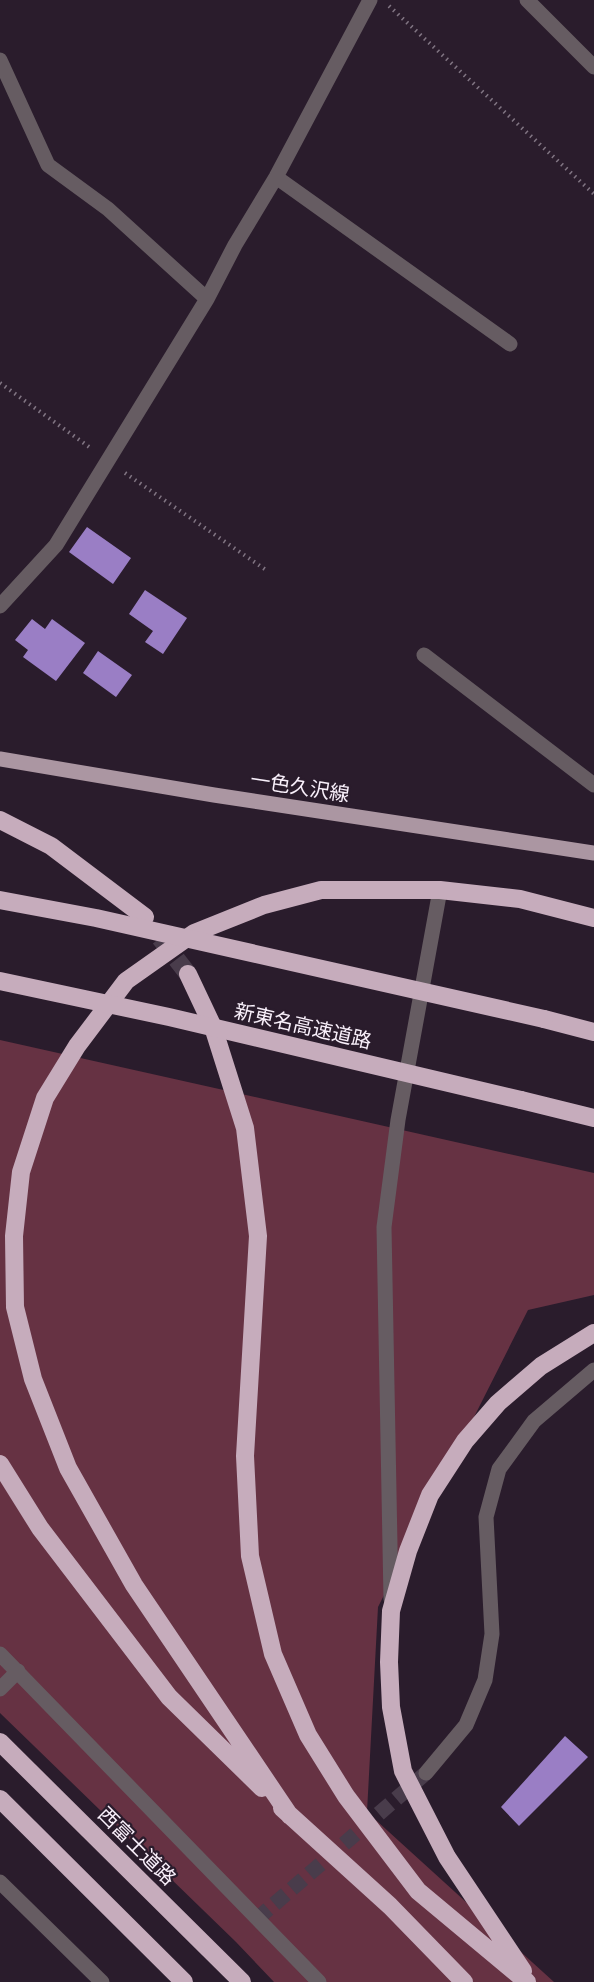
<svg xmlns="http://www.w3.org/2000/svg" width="594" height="1982" viewBox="0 0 594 1982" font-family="Lora,'Noto Sans JP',serif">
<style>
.green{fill:#663243}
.building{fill:#9a7ec5}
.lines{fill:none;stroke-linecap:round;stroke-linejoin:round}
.minor-tunnel{stroke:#493c4b;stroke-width:15;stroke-dasharray:15 8;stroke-linecap:butt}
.highway-tunnel{stroke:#493c4b;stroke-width:18;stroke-dasharray:18 9;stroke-linecap:butt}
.path{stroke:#817583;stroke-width:4;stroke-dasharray:1.5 4.5;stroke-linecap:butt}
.minor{stroke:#665c62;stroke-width:15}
.major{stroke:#ab96a2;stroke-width:15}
.highway{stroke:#c6acbc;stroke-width:18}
.highway-bridge{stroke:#c6acbc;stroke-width:18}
.labels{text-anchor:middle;stroke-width:4.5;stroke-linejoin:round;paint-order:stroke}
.street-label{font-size:20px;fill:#f9f0fb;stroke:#2a1c2c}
</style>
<rect width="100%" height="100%" fill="#2a1c2c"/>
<path class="green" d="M0,1040l594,133v122l-66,15 -150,297 -11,205 187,170h-280l-38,-40 -236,-229z"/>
<path class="building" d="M87,527l44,31 -18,26 -44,-32z
M145,590l42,28 -24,36 -18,-12 8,-11 -24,-17z
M32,619l13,10 7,-10 33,24 -29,38 -33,-24 5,-7 -13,-10z
M98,651l34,24 -16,22 -33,-24z
M565,1736l23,21 -69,69 -18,-19z"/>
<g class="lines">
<path class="minor-tunnel" d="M257,1919l169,-146"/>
<path class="highway-tunnel" d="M160,938l28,36"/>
<path class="path" d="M389,6l205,188
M0,383l92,66
M125,473l141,97"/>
<path class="minor" d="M527,0l67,67
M0,60l48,105 60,44 99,90
M276,177l234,167
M0,606l56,-61 151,-246 28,-54 41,-68 94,-177
M424,655l170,130
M391,1599l-7,-372 14,-107 42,-230
M0,1654l319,328
M0,1689l18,-18
M426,1773l40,-48 19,-45 7,-46 -6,-117 13,-48 35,-48 60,-51
M0,1882l102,100"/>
<path class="major" d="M0,759l214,36 380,58"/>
<path class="highway" d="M0,820l51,26 94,71
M188,974l25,53 32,101 13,108 -13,220 5,100 23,98 35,81 38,61 72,95 109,91
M544,1019l50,13
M521,1100l73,18
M0,1464l40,64 129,169 93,91
M0,1742l242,240
M0,1799l184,183
M282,1808l108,98 74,76
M290,1816l-156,-231 -66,-117 -35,-89 -18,-72 -1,-71 7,-64 24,-74 32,-52 49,-65 68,-48 70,-28 57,-15h119l80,9 74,19
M523,1971l-76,-114 -44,-86 -12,-64 -2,-45 2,-51 17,-60 22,-56 35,-54 33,-38 43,-37 53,-33"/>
<path class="highway-bridge" d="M0,900l96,18 448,101
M0,981l169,36 352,83"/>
</g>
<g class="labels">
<g class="street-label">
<text transform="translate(300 787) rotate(9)" y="7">一色久沢線</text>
<text transform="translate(303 1026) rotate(13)" y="7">新東名高速道路</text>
<text transform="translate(137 1846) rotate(45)" y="7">西富士道路</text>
</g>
</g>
</svg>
